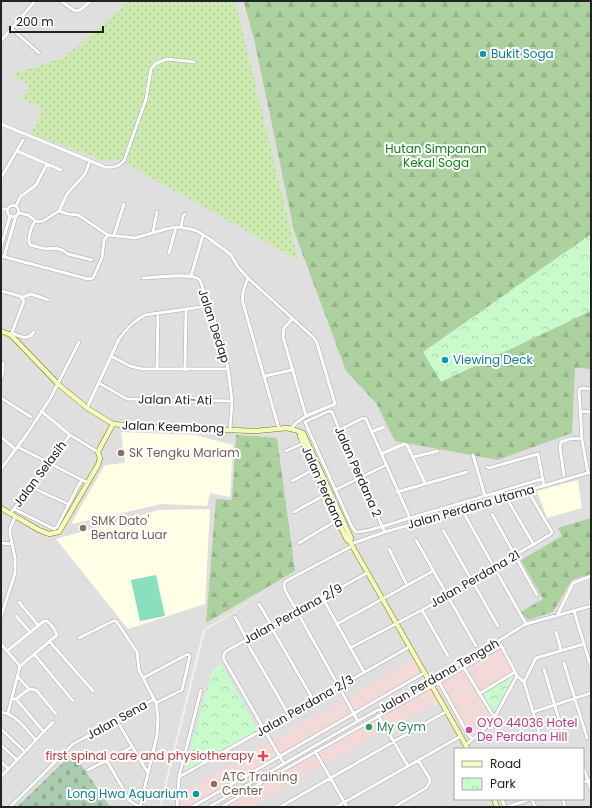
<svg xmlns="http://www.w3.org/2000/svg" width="592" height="808" viewBox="0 0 592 808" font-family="Poppins,sans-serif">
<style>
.residential{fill:#e0dfdf;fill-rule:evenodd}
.commercial{fill:#f2dad9}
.education{fill:#ffffe5}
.grass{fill:url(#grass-dots)}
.forest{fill:url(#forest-firs)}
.cemetery{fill:url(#cemetery-stones)}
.park{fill:url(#park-crowns)}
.pitch{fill:#88e0be}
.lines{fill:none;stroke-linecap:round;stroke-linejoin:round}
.street-casing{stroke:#a9a9a9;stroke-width:4}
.secondary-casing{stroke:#707d05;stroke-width:5.5}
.street{stroke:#fff;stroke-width:3}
.secondary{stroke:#f7fabf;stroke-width:4.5}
.culture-dot{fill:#0f9aa8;stroke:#fff;stroke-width:1.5}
.education-dot{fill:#8d6e63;stroke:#fff;stroke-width:1.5}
.leisure-dot{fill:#2e9e5b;stroke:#fff;stroke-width:1.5}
.hotel-dot{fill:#d1479c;stroke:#fff;stroke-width:1.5}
.health-dot{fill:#e0444e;stroke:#fff;stroke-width:1.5}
.labels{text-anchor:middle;stroke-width:4;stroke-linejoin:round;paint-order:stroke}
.culture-label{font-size:12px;fill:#0d838f;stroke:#fff;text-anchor:start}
.park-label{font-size:12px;fill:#0c8416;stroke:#fff}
.street-label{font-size:12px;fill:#222;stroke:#fff}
.education-label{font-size:12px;fill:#785e54;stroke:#fff;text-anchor:start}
.hotel-label{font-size:12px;fill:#b23c85;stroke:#fff;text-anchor:start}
.leisure-label{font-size:12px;fill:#27864d;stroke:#fff;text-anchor:start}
.health-label{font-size:12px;fill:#be3a42;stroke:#fff;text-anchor:end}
</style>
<defs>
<pattern id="grass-dots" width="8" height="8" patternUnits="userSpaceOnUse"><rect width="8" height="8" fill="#cdebb0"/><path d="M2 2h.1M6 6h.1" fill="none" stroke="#b0c997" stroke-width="1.8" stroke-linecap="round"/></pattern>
<pattern id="forest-firs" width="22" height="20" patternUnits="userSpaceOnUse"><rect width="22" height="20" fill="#add19e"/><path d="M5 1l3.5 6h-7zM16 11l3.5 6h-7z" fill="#95b388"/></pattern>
<pattern id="cemetery-stones" width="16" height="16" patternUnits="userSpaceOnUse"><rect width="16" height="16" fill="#aacbaf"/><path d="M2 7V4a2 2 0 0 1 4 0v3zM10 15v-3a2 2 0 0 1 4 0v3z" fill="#92ae96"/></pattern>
<pattern id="park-crowns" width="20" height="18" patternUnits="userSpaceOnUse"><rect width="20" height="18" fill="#c8facc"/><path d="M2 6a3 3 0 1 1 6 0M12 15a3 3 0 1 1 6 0" fill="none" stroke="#acd6af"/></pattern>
</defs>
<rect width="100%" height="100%" fill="#f2efe9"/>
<path class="residential" d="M1,1h241l12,38 40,192 52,140 30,32 19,37 52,10 128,-82 16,1v438h-430l44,-176 69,-44 -71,43 -44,177h-158zM455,749h128v50h-128z"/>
<path class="commercial" d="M502,644l14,28 -35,22 14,23 -7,11 -15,13 -5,-4 -31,-55z
M417,657l9,16 -233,134h-17l2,-13z
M433,684l9,16 -90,49 -100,58h-32l44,-27z"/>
<path class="education" d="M121,432l75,3 37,10 -3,52 -20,-4 -3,13 -45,-2 -90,20 1,-4 32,-55 20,-2z
M578,480l4,28 -35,10 -10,-27z
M210,509l-5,95 -77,25 -72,-90 103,-29z"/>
<path class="grass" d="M129,1h106l63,259 -178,-100 -14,1 -75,-27 12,-25 -21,-10 7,-14 -19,-10 55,-18z"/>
<path class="forest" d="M243,1h348v368l-16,-1 -3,65 -74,27 -103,-19 -19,-38 -30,-32 -52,-140 -40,-192z
M236,435l41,3 18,133 -89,52 10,-124 16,1z
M591,518v56l-19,6 -19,32 -25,8 -7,-8 22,-13 -22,-39 41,-24 -4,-8z"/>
<path class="cemetery" d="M73,753l37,54h-93z"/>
<path class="park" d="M591,234v77l-150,71 -18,-30z
M221,663l37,67 -74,42 28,-101 3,-4z
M513,675l1,1 -21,37 -10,-18z"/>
<path class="pitch" d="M156,575l9,41 -25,5 -9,-41z"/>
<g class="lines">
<defs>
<path id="street" d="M61,1l14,10 5,-1 11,-9
M12,29l27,24
M1,41l34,-40
M1,124l104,43c8,1 13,0 19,-6l22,-62 5,-30 4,-5 12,-5 27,3
M17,151l44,19
M1,178l22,-38
M7.5 211a5.5 5.5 0 1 1 11 0a5.5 5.5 0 1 1-11 0Z
M16,206l4,-9 16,-12 11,-21
M1,209h7
M59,211l9,3 10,1 30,20
M19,213l9,2 9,7 6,-1 16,-10 8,-17 18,-20 5,-13
M35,221c-4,6 -8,18 -5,24l16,4 9,-1 7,2 6,4 24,6
M181,227l2,-11 2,-2
M153,232l4,-20
M108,235l27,3 31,-9 10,-2 14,2 7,2 13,8 21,16 7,12 10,11 66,60 3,5 18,61 -29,12 -10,7 -5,6
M114,235l10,-31
M1,247l9,-31
M169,253l7,-26
M1,256l87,23 5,-1 9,-20 2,-18 4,-5
M4,257l12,-41
M191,276l12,-41
M143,278c11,0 50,-6 57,2l22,62 6,27 4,32 -2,28
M248,278c-3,8 -7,16 -5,25l36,126
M1,291l19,5 4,5 -13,34
M23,297l8,-3 17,6
M292,319l-8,9 -1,9 23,79
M12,333c10,4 15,8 22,-1
M111,356l19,10 12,3h86
M157,369l1,-56
M185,370l1,-60
M265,376l27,-6
M1,379l2,-8v-8
M99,383l28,16 105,2
M1,398l30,19
M87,408l32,-69c7,-10 14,-18 26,-24l63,-9
M41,411l29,24 28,17
M580,411l11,1
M339,430l24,-12 3,1 44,99
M371,432l13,-5
M1,437l14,12
M18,447l70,36
M286,451l18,-8
M381,454l23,-10 3,1 18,38
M538,454l6,32
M473,455l12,41
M413,457l25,-6
M487,467l2,1 49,-14
M1,469l26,-35 23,-35 29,-57
M588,473l-6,-33 -3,-50 2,-2 10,1
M564,476l-4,-29 1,-5 8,-3 13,-1
M292,481l26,-14
M31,487l37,17
M335,490l51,-25
M397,492l70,-20
M506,497l28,48
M14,509l40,20 3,-2 25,-48
M462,510l64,114
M294,512l36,-20
M10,514l60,-79
M492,514l45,81
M443,530l55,96
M385,532l-3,-6c-17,-38 -34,-75 -50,-114l-3,-1 -24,11 47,105 4,5c13,0 40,-10 54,-14 44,-13 88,-26 132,-39
M416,540l60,106
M1,543l11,1
M299,543l40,-24
M351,544l34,-12 206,-60
M352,546l-66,35 -2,3 1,6 73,131
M389,549l18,36
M322,597l42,75
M19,602l19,23
M259,604l13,22
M422,610l26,46
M574,611l17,56
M16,616l14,16
M557,616l16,-33 18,-7
M1,617l14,-44v-15l-5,-24v-6l5,-11
M235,617l12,23
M337,624l96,-53
M271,627l43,74
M556,632l5,18
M79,638l34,-17h3l21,31 2,18 17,33 2,15 -1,17 -17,72
M49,641l44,50
M246,641l43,74
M1,644l19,22
M501,645l16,31 7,6
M350,648l72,-38 129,-76 1,-2 -24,-41
M7,651l37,-30h3l6,6 4,8 -37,31 -12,47
M34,654l39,47
M564,663l23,75
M464,668l30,49
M544,669l21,71
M17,676l12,13 7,1 20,24
M143,678l45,-24 2,2 -8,34 -26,13
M479,694l36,-22
M12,699h4l28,33
M16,699l13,-10
M1,712c16,3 25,17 35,28
M533,712l58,-19
M378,715l30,51
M117,721l31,52
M1,729l24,23
M473,739l-4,-3 -30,-54 62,-36
M542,742l-18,-60 12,-24 48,-14
M1,745l16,15
M466,745l26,-23 25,-46
M315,751l32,56
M107,761l23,40 10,6
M1,762l8,7
M284,764l-61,-106 2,-6 3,-2 139,-77
M583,766l8,24
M88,770l44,-23
M1,777l52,-55
M179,777l230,-130
M583,782l8,-2
M502,799l3,8
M532,799l3,8
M563,799l2,8
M10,807l63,-63 81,-45
M177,807l2,-30 22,-87
M192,807l232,-134
M209,807l149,-86 85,-47 83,-50 65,-18
M222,807l42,-26 175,-99
M280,807l167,-96
M336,807l125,-71
M394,807l32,-19 4,-6v-3l-12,-19
M507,807l24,-8"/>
<path id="secondary" d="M1,331l10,4 47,49 29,24 26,16 33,3 110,4 31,-3 8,2 8,3 48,105 -1,4
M300,433v3l25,59 22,45 3,2 118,207
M1,508l38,22 10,4 10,-2 39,-67 2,-7 -2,-6 15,-28
M494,799l3,8"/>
</defs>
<use href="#street" class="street-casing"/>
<use href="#secondary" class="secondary-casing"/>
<use href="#street" class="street"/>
<use href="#secondary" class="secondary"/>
</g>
<g class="culture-dot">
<circle cx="483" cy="54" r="4"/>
<circle cx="445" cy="360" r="4"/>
<circle cx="196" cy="794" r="4"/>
</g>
<g class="education-dot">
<circle cx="121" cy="453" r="4"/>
<circle cx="83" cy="528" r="4"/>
<circle cx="214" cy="784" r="4"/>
</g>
<circle class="leisure-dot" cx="369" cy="727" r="4"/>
<circle class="hotel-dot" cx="469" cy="730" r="4"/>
<path class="health-dot" d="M261 750h4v4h4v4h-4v4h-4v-4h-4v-4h4z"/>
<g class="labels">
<g class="culture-label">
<text x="491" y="58">Bukit Soga</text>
<text x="453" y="364">Viewing Deck</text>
<text x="188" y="798" text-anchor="end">Long Hwa Aquarium</text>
</g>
<g class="park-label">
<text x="436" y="153">Hutan Simpanan<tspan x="436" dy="14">Kekal Soga</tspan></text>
</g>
<g class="street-label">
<text transform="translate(214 326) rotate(72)" y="4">Jalan Dedap</text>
<text transform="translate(175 400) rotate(1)" y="4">Jalan Ati-Ati</text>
<text transform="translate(173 427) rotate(2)" y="4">Jalan Keembong</text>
<text transform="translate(358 472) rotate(66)" y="4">Jalan Perdana 2</text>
<text transform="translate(40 474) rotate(-53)" y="4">Jalan Selasih</text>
<text transform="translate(323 487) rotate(66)" y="4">Jalan Perdana</text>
<text transform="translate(471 507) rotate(-16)" y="4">Jalan Perdana Utama</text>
<text transform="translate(475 579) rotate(-30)" y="4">Jalan Perdana 21</text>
<text transform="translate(293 614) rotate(-29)" y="4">Jalan Perdana 2/9</text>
<text transform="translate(439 676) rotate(-30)" y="4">Jalan Perdana Tengah</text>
<text transform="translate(305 706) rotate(-30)" y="4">Jalan Perdana 2/3</text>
<text transform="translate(117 720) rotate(-29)" y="4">Jalan Sena</text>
</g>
<g class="education-label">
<text x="129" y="457">SK Tengku Mariam</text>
<text x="91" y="525">SMK Dato'<tspan x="91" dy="14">Bentara Luar</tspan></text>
<text x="222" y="781">ATC Training<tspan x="222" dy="14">Center</tspan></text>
</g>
<g class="hotel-label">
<text x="477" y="727">OYO 44036 Hotel<tspan x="477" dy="14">De Perdana Hill</tspan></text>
</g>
<g class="leisure-label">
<text x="377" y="731">My Gym</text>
</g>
<g class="health-label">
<text x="254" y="760">first spinal care and physiotherapy</text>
</g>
</g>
<rect width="592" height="808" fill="none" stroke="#222222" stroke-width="4"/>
<rect x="454" y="748" width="130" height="52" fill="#ffffff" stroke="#a7a7a7"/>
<rect x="462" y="761" width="20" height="6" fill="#f7fabf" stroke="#a7a7a7"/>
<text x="490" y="768" font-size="12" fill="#222222">Road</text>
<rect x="462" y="778" width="20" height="12" fill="url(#park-crowns)" stroke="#a7a7a7"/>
<text x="490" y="788" font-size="12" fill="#222222">Park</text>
<path d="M10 26v6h93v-6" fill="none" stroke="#222222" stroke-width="2"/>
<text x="16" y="26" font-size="12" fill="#222222" stroke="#ffffff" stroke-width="3" paint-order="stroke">200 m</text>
</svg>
